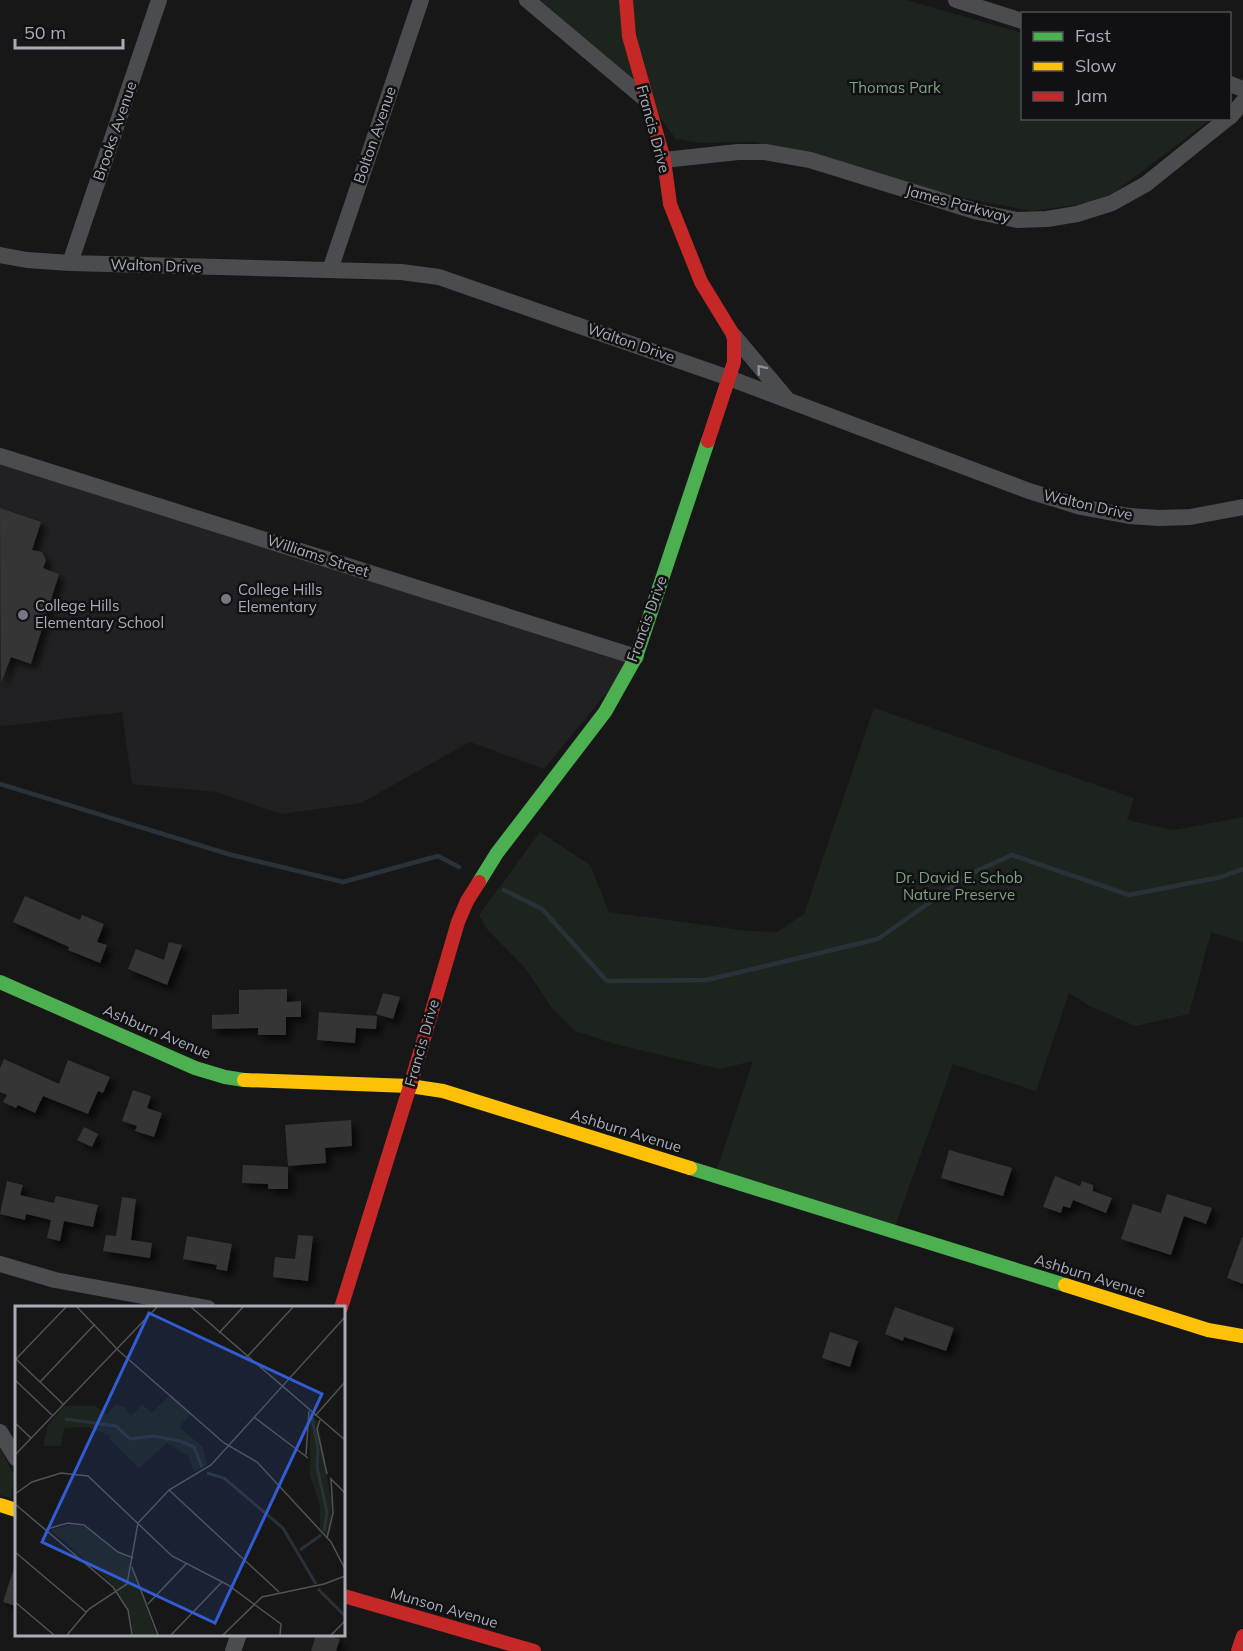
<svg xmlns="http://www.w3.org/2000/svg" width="1243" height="1651" viewBox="0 0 1243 1651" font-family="Mulish,sans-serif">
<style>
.built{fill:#212123}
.green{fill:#1d241e}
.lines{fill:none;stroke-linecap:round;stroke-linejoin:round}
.stream{stroke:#2a3239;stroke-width:4.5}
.building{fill:#353536;filter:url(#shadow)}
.street{stroke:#4b4c50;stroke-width:16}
.fast{stroke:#4caf50;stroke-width:14}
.slow{stroke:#ffc107;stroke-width:14}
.jam{stroke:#c62828;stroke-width:14}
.oneway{stroke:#8c9099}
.poi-dot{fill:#757880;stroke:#111113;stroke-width:2}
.labels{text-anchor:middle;stroke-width:5;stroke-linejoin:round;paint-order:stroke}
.park-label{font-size:15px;fill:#7fa381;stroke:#111113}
.street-label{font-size:15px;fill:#a8adb8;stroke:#111113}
.poi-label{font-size:15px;fill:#a8adb8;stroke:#111113;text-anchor:start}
.inset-river{fill:none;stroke:#2a3239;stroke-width:3}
.inset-road{fill:none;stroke:#515357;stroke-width:1.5}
.view{fill:#325cd3;fill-opacity:0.15;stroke:#325cd3;stroke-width:3}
.inset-edge{fill:none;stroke:#a8adb8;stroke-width:3}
</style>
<defs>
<filter id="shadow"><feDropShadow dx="5.5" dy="5.5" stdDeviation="3" flood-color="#0009"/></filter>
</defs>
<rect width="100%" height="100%" fill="#171717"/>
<path class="built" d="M0,456l636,201 -92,112 -74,-27 -109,61 -80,11 -65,-22 -84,-8 -10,-72 -117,14 -5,-1z"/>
<path class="green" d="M540,0h366l116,33v85l189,1 -96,73 -26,11 -57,8 -69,-13 -209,-56 -53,1 -25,-4 -46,-62z
M874,708l260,90 -7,22 47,10 69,-13v125l-32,-10 -22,82 -54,12 -47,-21 -19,-12 -33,98 -83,-27 -60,168 -178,-57 38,-114 -33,8 -101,-24 -44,-14 -23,-23 -27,-40 -39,-40 -7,-13 61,-83 50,33 19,47 139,19 29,1 27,-18z
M0,1447l14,29 -3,22 -11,-3z"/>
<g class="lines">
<path class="stream" d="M0,784l228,70 115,28 95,-26 21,11
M504,890l38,19 65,72 100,-1 171,-41 92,-65 42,-19 117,40 92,-18 22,-8"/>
</g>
<path class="building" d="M0,508l41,14 -9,28 10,2 4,8 -3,8 16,6 -28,90 -20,-7 -10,26z
M25,896l55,24 2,-5 22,9 -7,18 10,3 -7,18 -32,-13 1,-3 -56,-25z
M169,942l13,3 -15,40 -39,-16 8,-20 28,11z
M287,989v13l14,-1v16h-15v18h-28v-7l-46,1v-14l27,-1v-24z
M383,993l17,4 -7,22 -17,-5z
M319,1012l58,4 -1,13 -20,-1 -1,15 -38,-3z
M4,1059l55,25 9,-24 42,17 -7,16 -5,-2 -10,23 -45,-18 -8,17 -17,-8 -2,3 -13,-6 4,-7 -7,-3v-24z
M133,1090l18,6 -4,12 15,5 -8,24 -19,-6 2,-5 -15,-5z
M351,1120l1,26 -27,2 1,15 -38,3 -3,-41z
M84,1127l14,7 -6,13 -15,-7z
M949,1150l63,18 -9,28 -62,-18z
M243,1165l45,2v22h-20v-5l-26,-1z
M1055,1176l25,10 2,-5 11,4v6l19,7 -6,15 -33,-13 -3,8 -7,-2 -2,7 -18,-6z
M7,1181l16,4 -3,10 34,8 2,-7 42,9 -5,22 -29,-6 -4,20 -13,-3 4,-18 -25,-6 -1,6 -25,-6z
M1167,1194l45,14 -6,16 -22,-8 -13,39 -50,-16 12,-35 28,9z
M122,1197l14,2 -5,41 21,3 -2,15 -47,-7 3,-16 10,1z
M298,1235l15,1 -5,45 -35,-4 2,-20 20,2z
M187,1236l45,8 -5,27 -11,-2 1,-4 -34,-6z
M1242,1237l1,1v46l-16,-6z
M895,1307l59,21 -8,23 -42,-14 -1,4 -18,-7z
M830,1332l28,9 -8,26 -28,-9z
M14,1568h2v38l-13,-4z
M316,1635h9l15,4 -4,12h-25z"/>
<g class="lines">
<path class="street" d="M527,0l119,100
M956,0l66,21
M1230,84l13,5
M1230,117l13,-15
M664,160l74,-8h27l45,8 168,52 39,8 30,-1 30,-5 35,-11 34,-19 82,-66
M0,255l27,5 43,3 331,9 38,5 290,101 300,113 52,16 48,9 30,2 31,-1 53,-10
M70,263l89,-263
M330,270l91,-270
M734,336l52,62
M0,456l636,201
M0,1264l55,16 153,28
M0,1432l16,26
M233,1651l6,-17"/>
<path class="fast" d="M479,882l18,-29 108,-141 31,-55 72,-216
M0,982l195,86 30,9 19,3
M690,1168l375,117"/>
<path class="slow" d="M244,1080l166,6 33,5 247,77
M1065,1285l143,45 35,6
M0,1505l16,5"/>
<path class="jam" d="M626,0l3,36 35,124 6,44 31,78 33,54v26l-26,79
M341,1308l69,-222 48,-164 9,-21 12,-19
M344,1596l190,55
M1238,1651l5,-15"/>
</g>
<defs><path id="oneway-chevron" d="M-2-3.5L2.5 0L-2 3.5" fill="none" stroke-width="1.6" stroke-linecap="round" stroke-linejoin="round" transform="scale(1.5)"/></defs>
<use class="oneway" href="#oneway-chevron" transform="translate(761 369) rotate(-129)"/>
<g class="poi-dot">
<circle cx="226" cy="599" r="6"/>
<circle cx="23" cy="615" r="6"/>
</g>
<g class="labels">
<g class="park-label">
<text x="895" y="93">Thomas Park</text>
<text x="959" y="883">Dr. David E. Schob<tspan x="959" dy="17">Nature Preserve</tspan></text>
</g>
<g class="street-label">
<text transform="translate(653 129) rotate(75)" y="5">Francis Drive</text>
<text transform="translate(115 131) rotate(-71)" y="5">Brooks Avenue</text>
<text transform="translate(375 135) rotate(-71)" y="5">Bolton Avenue</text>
<text transform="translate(958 204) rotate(15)" y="5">James Parkway</text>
<text transform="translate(156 266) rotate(2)" y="5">Walton Drive</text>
<text transform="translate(631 343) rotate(19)" y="5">Walton Drive</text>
<text transform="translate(1088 505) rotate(13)" y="5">Walton Drive</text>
<text transform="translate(318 556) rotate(18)" y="5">Williams Street</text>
<text transform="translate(647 619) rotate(-70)" y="5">Francis Drive</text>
<text transform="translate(157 1032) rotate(23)" y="5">Ashburn Avenue</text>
<text transform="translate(422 1043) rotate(-74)" y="5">Francis Drive</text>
<text transform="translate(626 1131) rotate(17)" y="5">Ashburn Avenue</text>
<text transform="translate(1090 1276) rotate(17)" y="5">Ashburn Avenue</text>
<text transform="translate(444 1608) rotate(16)" y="5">Munson Avenue</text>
</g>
<g class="poi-label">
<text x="238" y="595">College Hills<tspan x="238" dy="17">Elementary</tspan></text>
<text x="35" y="611">College Hills<tspan x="35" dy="17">Elementary School</tspan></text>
</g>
</g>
<g transform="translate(15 1306)">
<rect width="330" height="330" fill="#171717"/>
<path d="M156,88l21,19 -13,14 24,20 4,18 -13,7 -5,-15 -22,-14 -28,25 -30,-29 2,-3 -24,-9 -23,1 -3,18h-18l5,-21 16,-19h31l12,9 8,-10 9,2 7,9 11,-12 9,9zM295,108l8,7 13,79v30l-5,5 -6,-7v-22l-10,-30zM58,218l12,3 45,33 26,75h-23l-4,-24 -18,-28 -60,-53z" fill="#1d241e"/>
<path class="inset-river" d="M297,111l6,32 -1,18 10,45 -3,19M50,113l51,7 14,13 24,-3 26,5 14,6 8,20M192,167l17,5 59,50 33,56M285,244l21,-15M303,283l26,26"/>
<path class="inset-road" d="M62,1l42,44 105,92 33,19 74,80 14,27M176,1l154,133M204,27l24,-26M0,52l48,46M231,52l47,-51M1,53l50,-52M1,75l36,34M25,76l55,-58M300,110l30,-34M239,111l54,41M305,114l-3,9 10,45M0,117l16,15M0,149l142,-148M291,149l3,-44M315,172l15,15M154,184l110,102M0,188l17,-12 29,-9 27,3 84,80 56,29 53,39 -1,11M0,198l98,83 15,23 4,25M32,223l21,-6 16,2 34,27 15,6M312,232l6,-25 -2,-34M0,246l71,60M117,261l26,68M0,296l39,33M133,298l38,-40M52,329l22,-26 38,-25 11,-61 31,-33 42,-25 134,-148M156,329l51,-53M208,329l39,-38 62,-13 21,-8M316,329l14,-14"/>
<path class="view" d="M134,7l173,81 -107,229 -173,-81z"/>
<rect width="330" height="330" class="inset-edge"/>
</g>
<rect x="1021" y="12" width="210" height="108" fill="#111113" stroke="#4d4f55" stroke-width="1.5"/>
<rect x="1033" y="32" width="30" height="9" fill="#4caf50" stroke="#4d4f55" stroke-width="1.5"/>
<text x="1075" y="42" font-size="18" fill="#a8adb8">Fast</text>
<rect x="1033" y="62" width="30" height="9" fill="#ffc107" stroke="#4d4f55" stroke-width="1.5"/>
<text x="1075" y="72" font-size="18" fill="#a8adb8">Slow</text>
<rect x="1033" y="92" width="30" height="9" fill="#c62828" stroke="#4d4f55" stroke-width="1.5"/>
<text x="1075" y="102" font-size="18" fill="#a8adb8">Jam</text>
<path d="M15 39v9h108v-9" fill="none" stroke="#a8adb8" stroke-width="3"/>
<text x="24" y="39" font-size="18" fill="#a8adb8" stroke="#111113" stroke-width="4.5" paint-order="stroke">50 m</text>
</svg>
